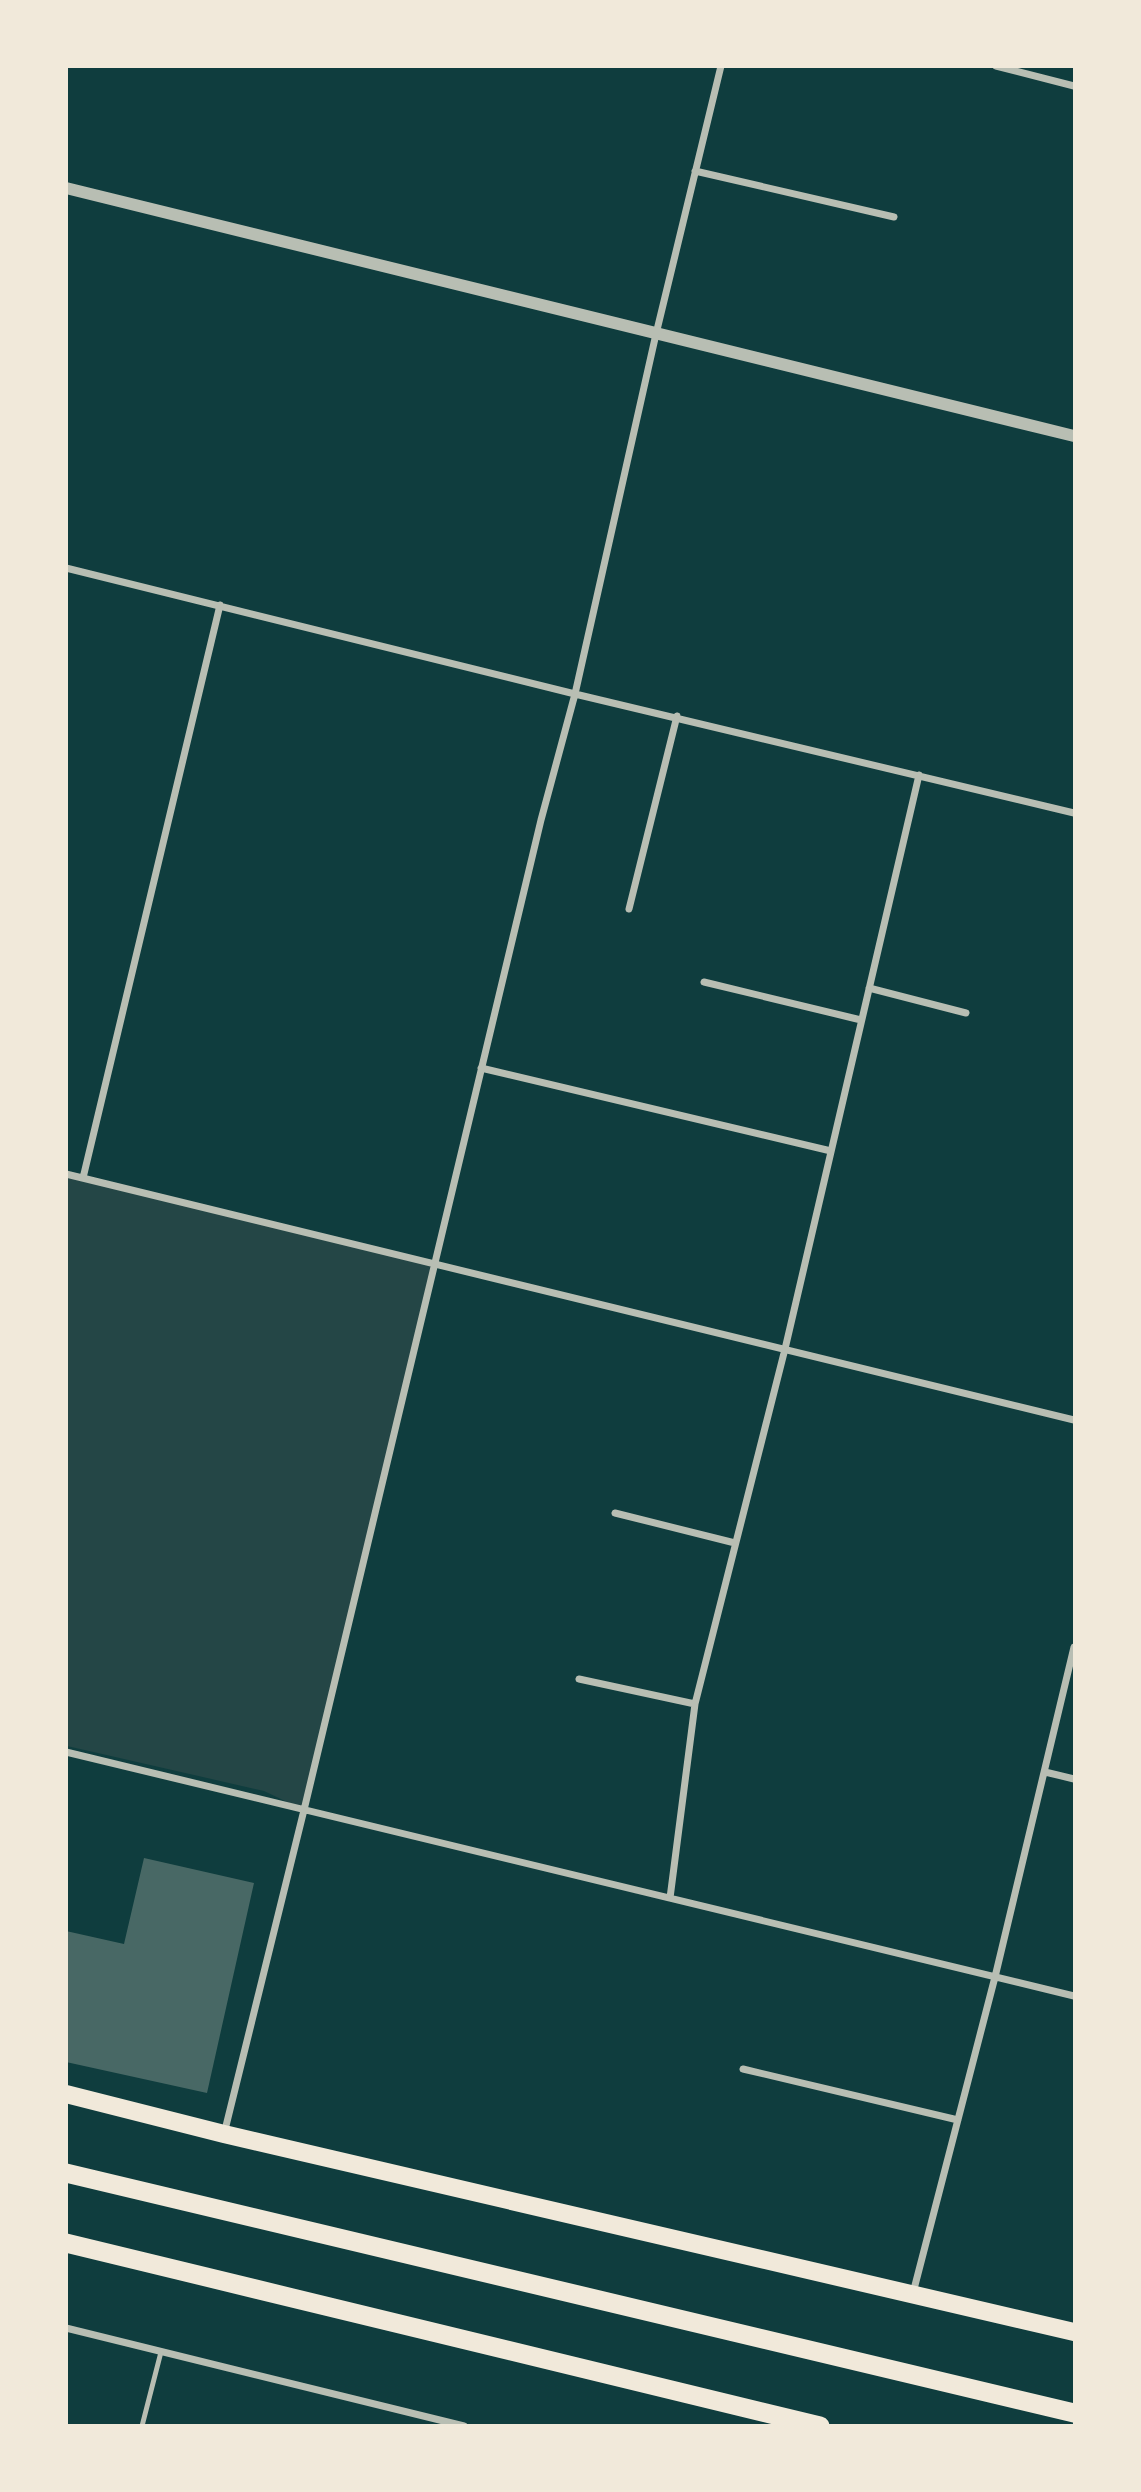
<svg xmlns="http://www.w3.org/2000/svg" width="1141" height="2492" viewBox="0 0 1141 2492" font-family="'Times New Roman',serif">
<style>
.green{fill:#244646}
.building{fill:#486865}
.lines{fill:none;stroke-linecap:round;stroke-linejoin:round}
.service{stroke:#b8beb3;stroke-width:5}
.minor{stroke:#b8beb3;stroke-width:7}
.tertiary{stroke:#b8beb3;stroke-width:12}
.primary{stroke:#f1e9da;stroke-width:18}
.trunk{stroke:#f1e9da;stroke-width:19}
</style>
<rect width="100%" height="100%" fill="#0f3d3e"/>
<path class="green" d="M67,1174l367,90 -130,546 -40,-19 -197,-45z"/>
<path class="building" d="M144,1858l110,25 -47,210 -141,-31v-131l58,13z"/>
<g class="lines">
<path class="service" d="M142,2426l19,-74"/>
<path class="minor" d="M996,66l78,20
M695,171l199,46
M66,568l509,126 499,119
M629,909l48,-193
M704,982l157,38
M869,988l97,25
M481,1068l350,83
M66,1174l1008,246
M83,1178l137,-573
M615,1513l120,30
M579,1679l116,25
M66,1752l1008,244
M1045,1772l29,7
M670,1898l25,-194 90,-355 134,-574
M743,2069l215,51
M224,2134l80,-324 237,-990 34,-126 81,-360 65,-268
M913,2293l82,-316 79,-330
M66,2328l398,98"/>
<path class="tertiary" d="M66,188l1008,248"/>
<path class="primary" d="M66,2094l158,40 850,198"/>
<path class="trunk" d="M66,2173l1008,240
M66,2243l754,183"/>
</g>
<rect width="1141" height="2492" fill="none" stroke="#f1e9da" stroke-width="136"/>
</svg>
